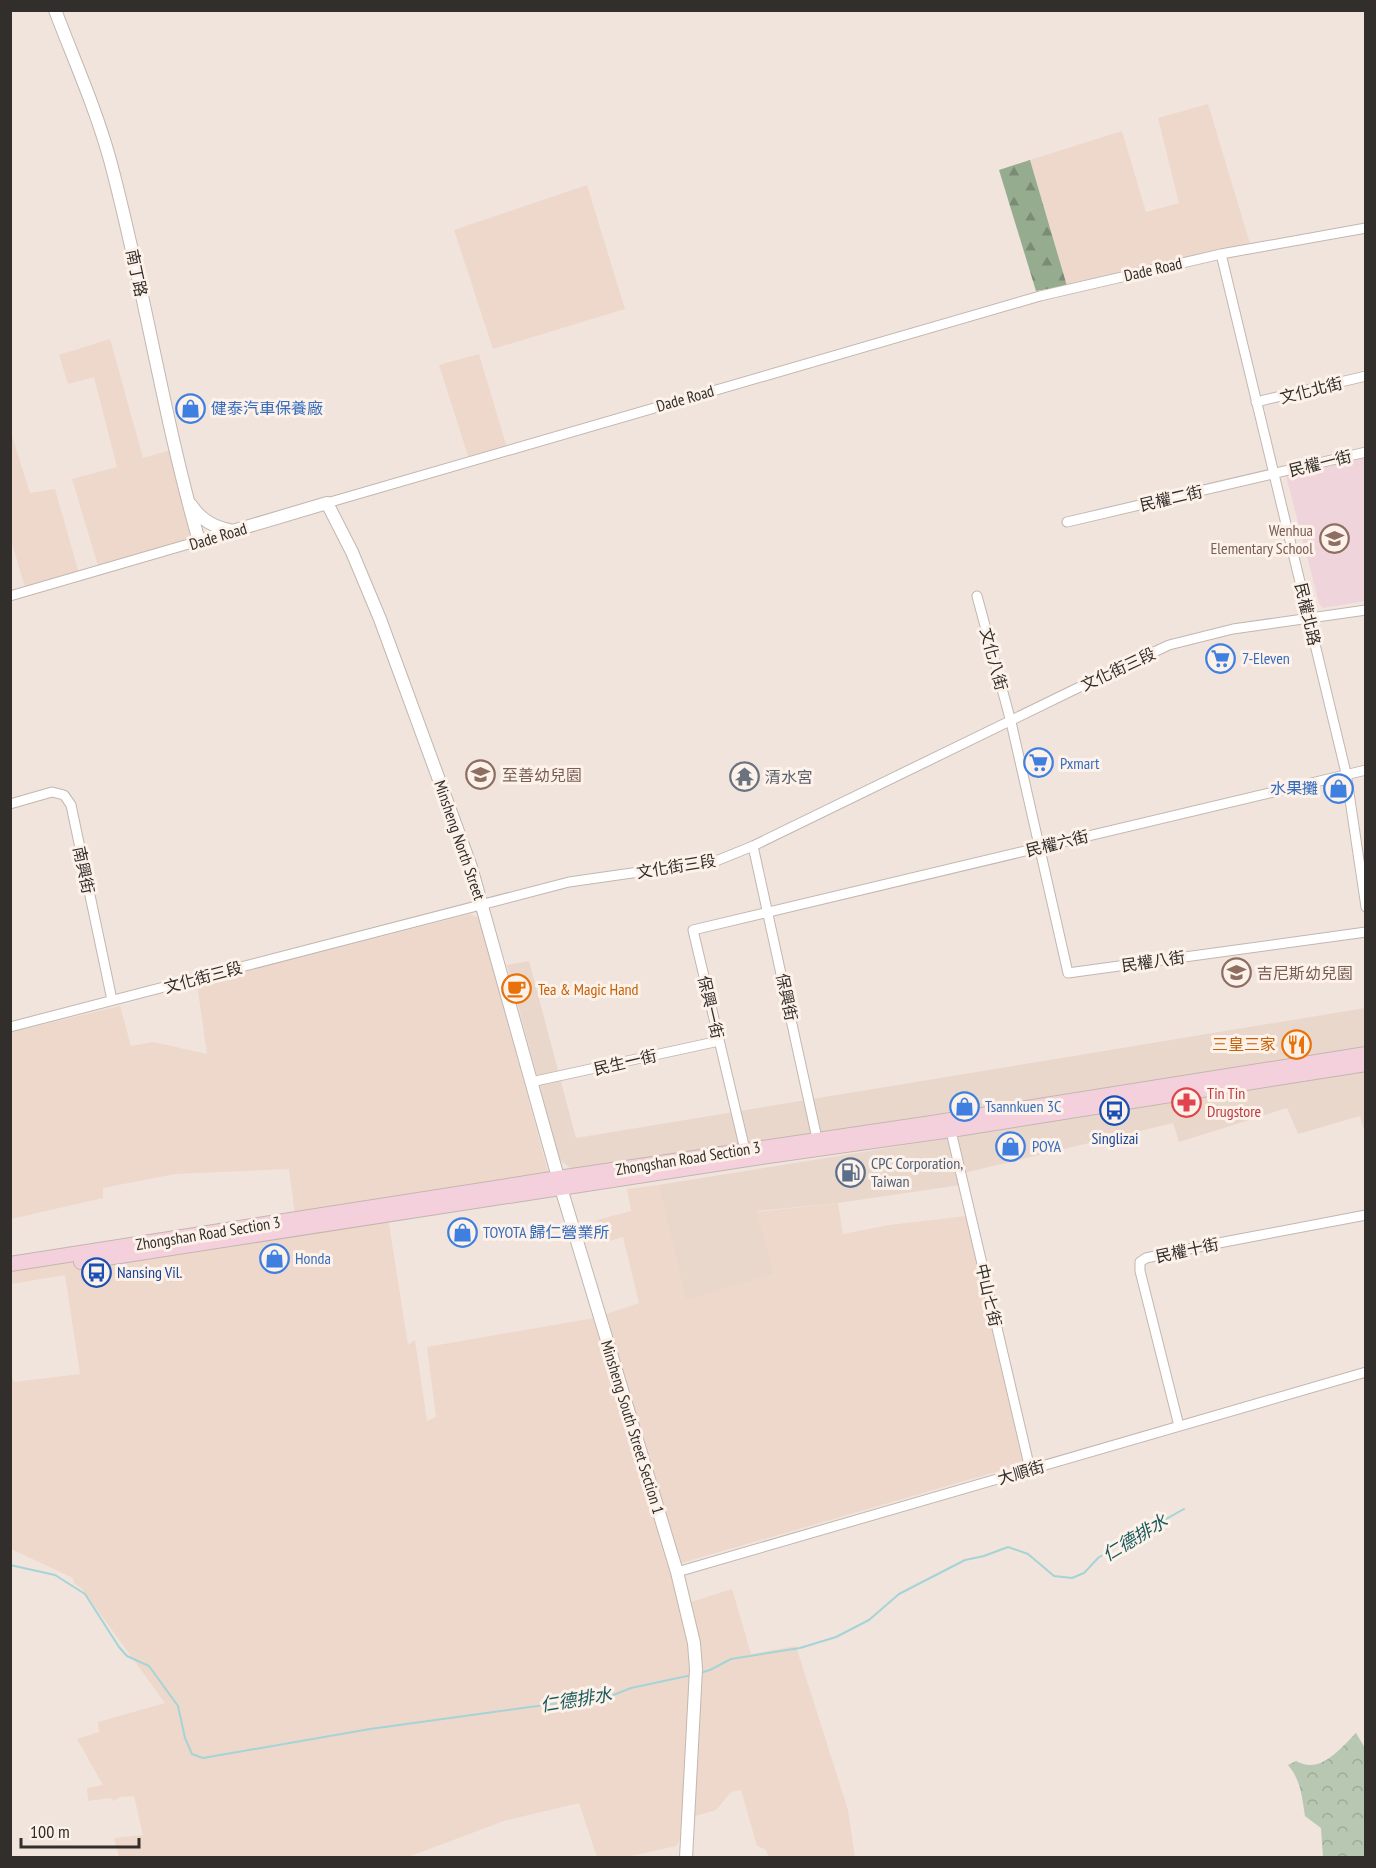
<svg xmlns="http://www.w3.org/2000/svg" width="1376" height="1868" viewBox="0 0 1376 1868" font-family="'PT Sans Narrow','Noto Sans TC',sans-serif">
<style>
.built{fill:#e9d7cb}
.industrial{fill:#eed8cb}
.education{fill:#efd5db}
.forest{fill:url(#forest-firs)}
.park{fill:url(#park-crowns)}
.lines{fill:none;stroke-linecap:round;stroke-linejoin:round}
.stream{stroke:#a5d4d7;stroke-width:2}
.minor-casing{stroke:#c2b7b0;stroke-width:11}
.tertiary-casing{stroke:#c2b7b0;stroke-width:14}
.secondary-casing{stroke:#c2b7b0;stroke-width:16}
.minor{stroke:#fff;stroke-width:9}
.tertiary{stroke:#fff;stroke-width:12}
.secondary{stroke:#f4d0dc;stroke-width:14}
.labels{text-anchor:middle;stroke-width:6;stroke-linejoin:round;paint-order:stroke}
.street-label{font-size:16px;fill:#322e2b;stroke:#fdf2ea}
.shop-label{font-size:16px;fill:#366cbe;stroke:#fdf2ea;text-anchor:start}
.education-label{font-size:16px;fill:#785e54;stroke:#fdf2ea;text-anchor:start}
.worship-label{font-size:16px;fill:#5b616d;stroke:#fdf2ea;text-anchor:start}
.food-label{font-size:16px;fill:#c56008;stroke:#fdf2ea;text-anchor:start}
.health-label{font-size:16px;fill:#be3a42;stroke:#fdf2ea;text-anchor:start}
.transit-label{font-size:16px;fill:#164399;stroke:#fdf2ea}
.service-label{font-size:16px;fill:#4e5e75;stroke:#fdf2ea;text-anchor:start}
.water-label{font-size:18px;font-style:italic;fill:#195a5e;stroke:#fdf2ea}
</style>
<defs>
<pattern id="forest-firs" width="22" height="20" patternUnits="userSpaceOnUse" patternTransform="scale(1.5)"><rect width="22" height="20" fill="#96ac8e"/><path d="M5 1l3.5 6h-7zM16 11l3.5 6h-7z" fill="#7b8c74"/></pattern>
<pattern id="park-crowns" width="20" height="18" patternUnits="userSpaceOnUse" patternTransform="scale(1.5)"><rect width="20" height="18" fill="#b7c7b1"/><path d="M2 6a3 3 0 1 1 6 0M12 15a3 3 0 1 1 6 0" fill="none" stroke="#9eab98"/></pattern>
</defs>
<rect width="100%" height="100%" fill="#f0e4dd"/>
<path class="built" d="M529,961l47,177 789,-130v40l-792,122 -13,-10 -53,-195z
M1365,1071v63l-5,-18 -62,18 -11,-26 -108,34 -6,-19 -209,50 3,11 -129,19 -81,8 18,63 -89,27 -28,-116z"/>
<path class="industrial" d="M1208,104l43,143 -184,39 -37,-126 92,-29 24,81 33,-9 -21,-85z
M587,185l38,124 -132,40 -39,-119z
M110,339l33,119 28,-8 23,89 -95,30 -27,-90 45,-12 -23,-90 -26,7 -9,-29z
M479,354l28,94 -38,11 -30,-94z
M10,430l20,63 25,-4 25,88 -54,14 -15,-51z
M470,914l9,4 69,254 -163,27 23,146 7,-5 12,81 9,-4 -9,-70 167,-29 45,-15 -16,-66 -20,6 -6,-23 34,-9 -4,-22 31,-4 28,116 89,-27 -18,-62 81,-9 5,31 46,-9 77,-9 29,119 28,129 -352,102 8,40 53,-17 19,65 45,-8 52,164 7,47h-86l-4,-8 -8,-3 -16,-56 -10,2 -15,18 -21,6 -19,30 -49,11h-30l-18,-54 -75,18 -96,36h-289l-5,-19 29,-3 -9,-39 -14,1 -7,4 -2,-3 -23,3 -1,-13 16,-3 -26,-46 22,-7 -1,-10 67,-19 -83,-114 -8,-6 -1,-5 -62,-29 -1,-177 4,10 66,-8 -15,-99 -54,9v-27l284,-42 -6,-46 -114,5 -72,14v10l-92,21v-187l109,-26 11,40 22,-4 54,12 -10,-70z"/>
<path class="education" d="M1365,457v144l-42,7 -4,-5 -33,-127z"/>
<path class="forest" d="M1030,160l37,126 -31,5 -37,-121z"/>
<path class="park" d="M1356,1733l9,15v107l-1,2h-41l-2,-29 -16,-12c-3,-19 -4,-36 -17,-51l8,-4c24,14 44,-12 60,-28z"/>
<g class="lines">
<path class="stream" d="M10,1565l45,10 30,19 34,53 8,9 22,10 29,40 7,32 7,16 11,4 167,-29 241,-33 20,-8 61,-13
M700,1673l10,-3 21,-11 69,-11 36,-11 33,-17 30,-26 66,-34 19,-4 24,-9 20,7 26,22 18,2 12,-5 14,-15 9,-6 77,-43"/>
<defs>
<path id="minor" d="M1221,254l125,519 20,134
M1256,402l110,-26
M327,503l713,-207 181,-42 145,-26
M1067,522l299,-70
M10,596l189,-55
M977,596l34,126 57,251 298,-41
M10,804l42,-12 12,3 7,10 41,195
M753,846l65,297
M10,1027l559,-145 147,-21 37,-15 341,-166 75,-35 64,-16 133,-19
M531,1082l188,-41
M950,1127l80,342
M746,1154l-53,-224 673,-160
M1179,1426l-39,-155v-9l6,-4 57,-12 163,-31
M677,1572l689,-200"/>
<path id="tertiary" d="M55,10c19,50 41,99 55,150 34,126 53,256 89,381l128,-38 25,49 28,67 91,248 90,321 116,384 17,71 2,26 -10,189
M191,505c11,16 23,22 42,26"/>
<path id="secondary" d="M81,1262l667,-103 203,-29 415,-66
M10,1264l548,-86 367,-54 441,-70"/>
</defs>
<use href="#minor" class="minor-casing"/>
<use href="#tertiary" class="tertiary-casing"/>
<use href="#secondary" class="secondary-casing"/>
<use href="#minor" class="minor"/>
<use href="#tertiary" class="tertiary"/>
<use href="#secondary" class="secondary"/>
</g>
<defs>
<symbol id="shop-ring" viewBox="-11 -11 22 22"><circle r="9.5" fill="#fdf2ea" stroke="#3f7fe0" stroke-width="1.5"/><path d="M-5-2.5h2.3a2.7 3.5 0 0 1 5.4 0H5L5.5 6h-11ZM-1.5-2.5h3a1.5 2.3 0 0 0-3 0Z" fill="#3f7fe0"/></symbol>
<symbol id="school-ring" viewBox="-11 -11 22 22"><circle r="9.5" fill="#fdf2ea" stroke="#8d6e63" stroke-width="1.5"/><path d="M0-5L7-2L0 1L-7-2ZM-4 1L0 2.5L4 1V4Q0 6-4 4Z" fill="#8d6e63"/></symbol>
<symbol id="supermarket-ring" viewBox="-11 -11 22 22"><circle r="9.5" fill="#fdf2ea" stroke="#3f7fe0" stroke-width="1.5"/><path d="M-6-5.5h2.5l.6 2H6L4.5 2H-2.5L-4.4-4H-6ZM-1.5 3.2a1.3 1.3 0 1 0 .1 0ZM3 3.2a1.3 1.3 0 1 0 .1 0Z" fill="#3f7fe0"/></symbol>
<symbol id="temple-ring" viewBox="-11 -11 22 22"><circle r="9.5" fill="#fdf2ea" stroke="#6b7280" stroke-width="1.5"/><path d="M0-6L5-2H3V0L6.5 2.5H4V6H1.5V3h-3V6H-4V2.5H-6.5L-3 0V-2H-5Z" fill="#6b7280"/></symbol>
<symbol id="cafe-ring" viewBox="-11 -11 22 22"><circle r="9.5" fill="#fdf2ea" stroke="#e8710a" stroke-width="1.5"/><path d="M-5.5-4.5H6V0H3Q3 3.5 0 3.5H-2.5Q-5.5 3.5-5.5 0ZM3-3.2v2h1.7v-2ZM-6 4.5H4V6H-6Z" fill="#e8710a"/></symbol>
<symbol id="restaurant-ring" viewBox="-11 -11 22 22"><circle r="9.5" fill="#fdf2ea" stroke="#e8710a" stroke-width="1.5"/><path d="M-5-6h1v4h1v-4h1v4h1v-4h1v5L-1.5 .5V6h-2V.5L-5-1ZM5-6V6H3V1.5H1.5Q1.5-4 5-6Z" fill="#e8710a"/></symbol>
<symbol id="pharmacy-ring" viewBox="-11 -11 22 22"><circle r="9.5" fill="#fdf2ea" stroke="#e0444e" stroke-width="1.5"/><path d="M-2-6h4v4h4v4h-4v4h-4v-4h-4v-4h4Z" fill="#e0444e"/></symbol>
<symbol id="bus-ring" viewBox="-11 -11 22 22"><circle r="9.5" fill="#fdf2ea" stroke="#1a4fb4" stroke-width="1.5"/><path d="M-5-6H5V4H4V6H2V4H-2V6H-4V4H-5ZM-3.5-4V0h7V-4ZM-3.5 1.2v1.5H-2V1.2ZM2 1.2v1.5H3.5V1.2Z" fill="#1a4fb4"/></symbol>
<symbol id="fuel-ring" viewBox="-11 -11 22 22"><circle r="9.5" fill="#fdf2ea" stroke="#5c6f8a" stroke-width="1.5"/><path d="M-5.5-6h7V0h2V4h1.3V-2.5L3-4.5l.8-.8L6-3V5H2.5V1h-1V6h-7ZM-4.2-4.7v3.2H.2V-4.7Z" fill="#5c6f8a"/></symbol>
</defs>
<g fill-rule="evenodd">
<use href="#shop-ring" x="174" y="392" width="33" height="33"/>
<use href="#school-ring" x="1318" y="522" width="33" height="33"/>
<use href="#supermarket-ring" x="1204" y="642" width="33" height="33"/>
<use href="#supermarket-ring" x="1022" y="746" width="33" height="33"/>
<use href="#school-ring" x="464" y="758" width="33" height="33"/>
<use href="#temple-ring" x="728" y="760" width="33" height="33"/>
<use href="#shop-ring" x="1322" y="772" width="33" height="33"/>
<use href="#school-ring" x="1220" y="956" width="33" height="33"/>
<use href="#cafe-ring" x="500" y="972" width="33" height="33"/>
<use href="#restaurant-ring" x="1280" y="1028" width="33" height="33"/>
<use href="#pharmacy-ring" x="1170" y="1086" width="33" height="33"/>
<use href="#shop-ring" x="948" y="1090" width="33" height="33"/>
<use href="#bus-ring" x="1098" y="1094" width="33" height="33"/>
<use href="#shop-ring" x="994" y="1130" width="33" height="33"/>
<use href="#fuel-ring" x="834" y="1156" width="33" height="33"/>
<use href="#shop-ring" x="446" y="1216" width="33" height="33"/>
<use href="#shop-ring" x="258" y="1242" width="33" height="33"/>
<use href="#bus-ring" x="80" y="1256" width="33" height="33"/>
</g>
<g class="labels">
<g class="street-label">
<text transform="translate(1153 269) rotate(-13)" y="6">Dade Road</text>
<text transform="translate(137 273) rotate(78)" y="6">南丁路</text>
<text transform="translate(1311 390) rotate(-14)" y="6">文化北街</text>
<text transform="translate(685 398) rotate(-16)" y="6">Dade Road</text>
<text transform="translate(1320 463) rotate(-14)" y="6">民權一街</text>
<text transform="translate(1171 498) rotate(-13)" y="6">民權二街</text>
<text transform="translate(218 536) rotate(-17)" y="6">Dade Road</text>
<text transform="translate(1308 614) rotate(77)" y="6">民權北路</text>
<text transform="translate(994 659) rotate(75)" y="6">文化八街</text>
<text transform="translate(1118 669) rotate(-25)" y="6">文化街三段</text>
<text transform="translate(460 840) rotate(71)" y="6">Minsheng North Street</text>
<text transform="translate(1057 843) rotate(-14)" y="6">民權六街</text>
<text transform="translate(676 866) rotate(-9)" y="6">文化街三段</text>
<text transform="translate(84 870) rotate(78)" y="6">南興街</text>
<text transform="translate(1153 961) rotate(-8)" y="6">民權八街</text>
<text transform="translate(203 977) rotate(-15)" y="6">文化街三段</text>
<text transform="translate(787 997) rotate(78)" y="6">保興街</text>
<text transform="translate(711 1007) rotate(77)" y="6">保興一街</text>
<text transform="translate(625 1062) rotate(-13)" y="6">民生一街</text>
<text transform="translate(688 1158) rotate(-9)" y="6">Zhongshan Road Section 3</text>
<text transform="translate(208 1233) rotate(-9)" y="6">Zhongshan Road Section 3</text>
<text transform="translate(1187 1250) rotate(-12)" y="6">民權十街</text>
<text transform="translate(989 1295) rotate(77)" y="6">中山七街</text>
<text transform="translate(633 1427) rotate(73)" y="6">Minsheng South Street Section 1</text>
<text transform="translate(1021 1472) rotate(-16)" y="6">大順街</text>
</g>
<g class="shop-label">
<text x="211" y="414">健泰汽車保養廠</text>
<text x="1242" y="664">7-Eleven</text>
<text x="1060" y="769">Pxmart</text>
<text x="1318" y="794" text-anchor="end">水果攤</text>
<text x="985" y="1112">Tsannkuen 3C</text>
<text x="1032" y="1152">POYA</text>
<text x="483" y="1238">TOYOTA 歸仁營業所</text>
<text x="295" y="1264">Honda</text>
</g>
<g class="education-label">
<text x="1313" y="536" text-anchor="end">Wenhua<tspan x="1313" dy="18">Elementary School</tspan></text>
<text x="502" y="781">至善幼兒園</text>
<text x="1257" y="979">吉尼斯幼兒園</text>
</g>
<g class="worship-label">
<text x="765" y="783">清水宮</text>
</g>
<g class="food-label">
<text x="538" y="995">Tea &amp; Magic Hand</text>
<text x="1276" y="1050" text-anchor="end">三皇三家</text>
</g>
<g class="health-label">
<text x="1207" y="1099">Tin Tin<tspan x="1207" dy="18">Drugstore</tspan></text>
</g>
<g class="transit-label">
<text x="1115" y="1144">Singlizai</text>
<text x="117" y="1278" text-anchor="start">Nansing Vil.</text>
</g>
<g class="service-label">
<text x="871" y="1169">CPC Corporation,<tspan x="871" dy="18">Taiwan</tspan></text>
</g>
<g class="water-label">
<text transform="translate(1135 1538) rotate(-31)" y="6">仁德排水</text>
<text transform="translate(576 1700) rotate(-9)" y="6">仁德排水</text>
</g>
</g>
<rect width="1376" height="1868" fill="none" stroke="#322e2b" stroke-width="24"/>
<path d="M21 1838v9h118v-9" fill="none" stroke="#322e2b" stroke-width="3"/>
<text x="30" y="1838" font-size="18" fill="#322e2b" stroke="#fdf2ea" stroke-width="4.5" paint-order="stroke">100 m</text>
</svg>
